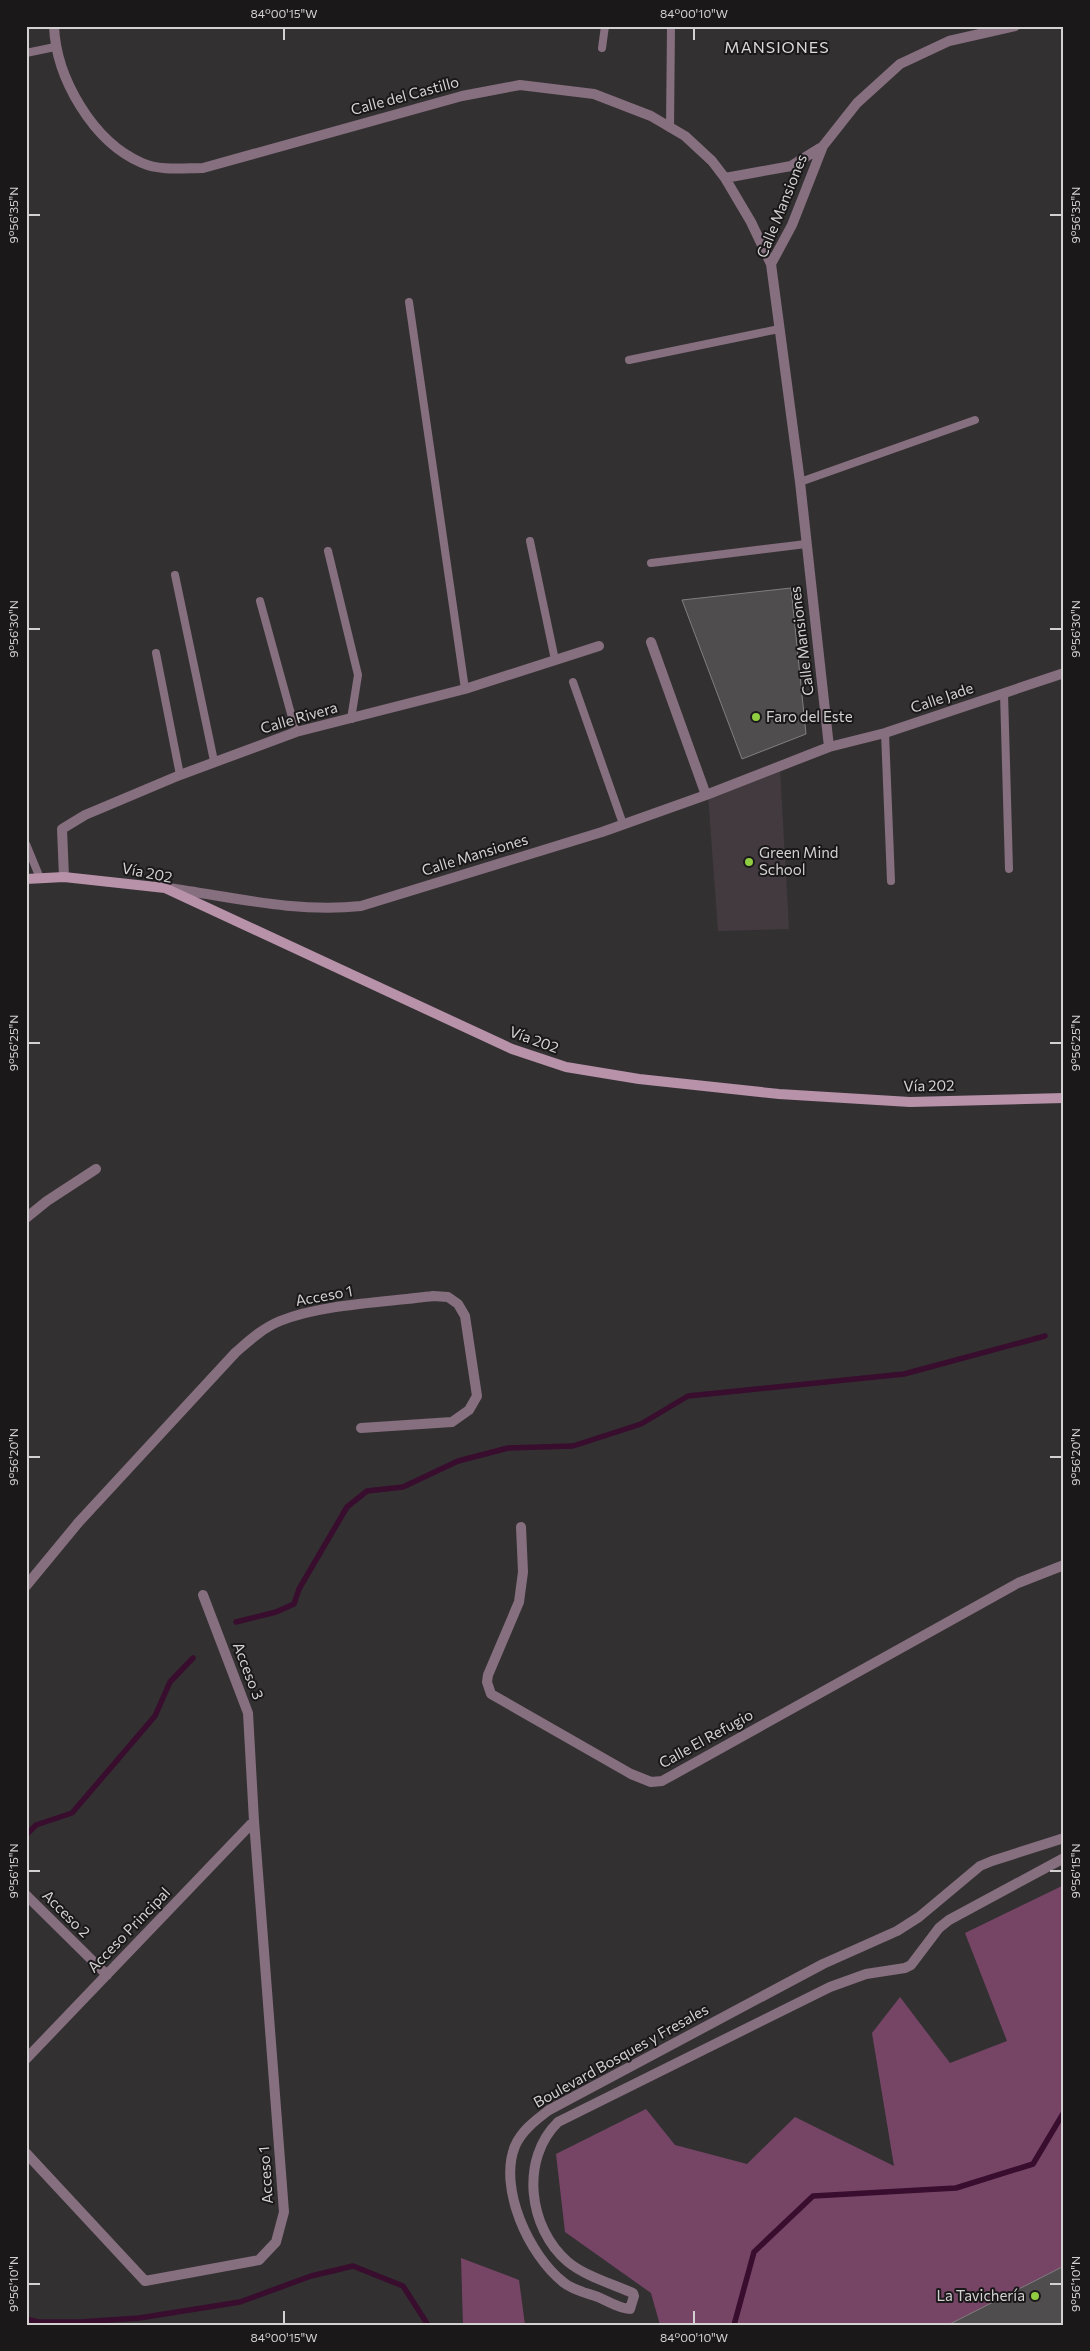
<svg xmlns="http://www.w3.org/2000/svg" width="1090" height="2351" viewBox="0 0 1090 2351" font-family="Commissioner,sans-serif">
<style>
.built{fill:#423a3f}
.forest{fill:#764566}
.lines{fill:none;stroke-linecap:round;stroke-linejoin:round}
.stream{stroke:#380d2d;stroke-width:5.5}
.building{fill:#504d4f;stroke:#827e80}
.lane{stroke:#866f7e;stroke-width:8}
.street{stroke:#866f7e;stroke-width:10}
.secondary{stroke:#b792a9;stroke-width:10}
.ticks{fill:none;stroke:#d3d1d2;stroke-width:2}
.poi-dot{fill:#90cd41;stroke:#1a1819;stroke-width:2}
.labels{text-anchor:middle;stroke-width:4;stroke-linejoin:round;paint-order:stroke}
.street-label{font-size:15px;fill:#d3d1d2;stroke:#1a1819}
.poi-label{font-size:15px;fill:#d3d1d2;stroke:#1a1819;text-anchor:start}
.neighbourhood-label{font-size:16px;letter-spacing:1px;fill:#dcd8da;stroke:#1a1819}
.neatline{fill:none;stroke:#d3d1d2;stroke-width:2}
.ticks-label{font-size:12px;text-anchor:middle;fill:#d3d1d2}
</style>
<rect width="100%" height="100%" fill="#333032"/>
<path class="built" d="M780,769l9,160 -71,2 -10,-136z"/>
<path class="forest" d="M1064,1885v381l-116,59h-288l-9,-32 -86,-61 -9,-78 90,-45 29,36 72,19 48,-47 99,49 -22,-133 28,-36 50,66 57,-22 -42,-108z
M461,2258l58,22 6,45h-62z"/>
<g class="lines">
<path class="stream" d="M236,1622l40,-10 18,-8 5,-15 48,-82 20,-16 36,-4 55,-26 50,-13 65,-2 68,-22 47,-28 216,-22 141,-38
M26,1835l10,-10 36,-12 83,-97 15,-34 23,-24
M26,2319l12,3h42l59,-4 101,-16 71,-26 42,-10 50,20 25,39
M734,2325l20,-73 59,-56 143,-8 77,-24 31,-52"/>
</g>
<path class="building" d="M791,588l15,146 -64,25 -60,-159z
M1064,2266v59h-116z"/>
<g class="lines">
<path class="lane" d="M602,48l3,-22
M26,53l29,-6
M670,128l1,-102
M409,302l56,387
M629,360l150,-31
M800,482l175,-62
M530,541l25,119
M328,551l30,124 -7,44
M651,563l155,-19
M175,575l39,186
M260,601l36,131
M156,653l24,122
M573,682l50,142
M1004,693l5,176
M885,733l6,148
M26,844l14,34"/>
<path class="street" d="M54,26c2,52 39,116 88,137 18,8 42,5 61,5l259,-72 58,-11 74,9 57,22 34,20 27,25 13,17 26,44 20,42
M725,178l66,-12 29,-18
M651,642l55,153
M829,747l-29,-265 -29,-218 21,-39 31,-79 34,-43 43,-39 49,-23 66,-15
M64,877l-2,-48 23,-14 95,-40 116,-43 169,-43 134,-43
M168,888c65,9 127,25 193,18l241,-74 104,-37 123,-48 56,-14 179,-60
M26,1218l21,-17 49,-32
M521,1527l2,45 -4,30 -31,73 -1,7 4,12 140,80 20,8 11,-1 356,-198 46,-18
M26,1586l52,-63 158,-171c14,-12 27,-24 44,-31 41,-17 108,-19 153,-25l15,1 10,7 7,12 12,80 -8,14 -17,12 -91,6
M1064,1838l-72,23 -12,5 -61,51 -22,14 -74,33 -274,146c-13,10 -27,20 -34,36 -17,42 14,109 48,136 9,8 24,11 35,15 9,4 22,12 32,12l4,-13 -1,-3c-21,-9 -48,-17 -65,-31 -40,-34 -48,-103 -10,-140l272,-135 36,-13 39,-6 6,-3 28,-37 10,-8 115,-62
M26,1895l81,80
M26,2059l228,-238
M26,2153l119,128 114,-21 17,-18 8,-30 -30,-391 -6,-108 -45,-118"/>
<path class="secondary" d="M26,879l38,-2 101,11 347,161 54,18 73,12 140,15 131,8 154,-4"/>
</g>
<path class="ticks" d="M284,28v12M694,28v12M28,215h12M1050,215h12M28,629h12M1050,629h12M28,1043h12M1050,1043h12M28,1457h12M1050,1457h12M28,1871h12M1050,1871h12M28,2284h12M1050,2284h12M284,2311v13M694,2311v13"/>
<g class="poi-dot">
<circle cx="756" cy="717" r="5"/>
<circle cx="749" cy="862" r="5"/>
<circle cx="1035" cy="2296" r="5"/>
</g>
<g class="labels">
<g class="street-label">
<text transform="translate(405 96) rotate(-15)" y="5">Calle del Castillo</text>
<text transform="translate(782 206) rotate(-68)" y="5">Calle Mansiones</text>
<text transform="translate(802 641) rotate(-97)" y="5">Calle Mansiones</text>
<text transform="translate(942 698) rotate(-19)" y="5">Calle Jade</text>
<text transform="translate(299 718) rotate(-16)" y="5">Calle Rivera</text>
<text transform="translate(475 855) rotate(-17)" y="5">Calle Mansiones</text>
<text transform="translate(147 873) rotate(11)" y="5">Vía 202</text>
<text transform="translate(534 1040) rotate(20)" y="5">Vía 202</text>
<text transform="translate(929 1086) rotate(-1)" y="5">Vía 202</text>
<text transform="translate(324 1296) rotate(-10)" y="5">Acceso 1</text>
<text transform="translate(248 1671) rotate(69)" y="5">Acceso 3</text>
<text transform="translate(706 1739) rotate(-29)" y="5">Calle El Refugio</text>
<text transform="translate(66 1914) rotate(45)" y="5">Acceso 2</text>
<text transform="translate(129 1930) rotate(-46)" y="5">Acceso Principal</text>
<text transform="translate(621 2056) rotate(-29)" y="5">Boulevard Bosques y Fresales</text>
<text transform="translate(266 2175) rotate(-94)" y="5">Acceso 1</text>
</g>
<g class="poi-label">
<text x="766" y="722">Faro del Este</text>
<text x="759" y="858">Green Mind<tspan x="759" dy="17">School</tspan></text>
<text x="1025" y="2301" text-anchor="end">La Tavichería</text>
</g>
<g class="neighbourhood-label">
<text x="777" y="53">MANSIONES</text>
</g>
</g>
<rect width="1090" height="2351" fill="none" stroke="#1a1819" stroke-width="55"/>
<rect x="28" y="28" width="1034" height="2296" class="neatline"/>
<g class="ticks-label">
<text x="284" y="18">84°00'15"W</text>
<text x="694" y="18">84°00'10"W</text>
<text transform="translate(14 215) rotate(-90)" y="4">9°56'35"N</text>
<text transform="translate(1076 215) rotate(-90)" y="4">9°56'35"N</text>
<text transform="translate(14 629) rotate(-90)" y="4">9°56'30"N</text>
<text transform="translate(1076 629) rotate(-90)" y="4">9°56'30"N</text>
<text transform="translate(14 1043) rotate(-90)" y="4">9°56'25"N</text>
<text transform="translate(1076 1043) rotate(-90)" y="4">9°56'25"N</text>
<text transform="translate(14 1457) rotate(-90)" y="4">9°56'20"N</text>
<text transform="translate(1076 1457) rotate(-90)" y="4">9°56'20"N</text>
<text transform="translate(14 1871) rotate(-90)" y="4">9°56'15"N</text>
<text transform="translate(1076 1871) rotate(-90)" y="4">9°56'15"N</text>
<text transform="translate(14 2284) rotate(-90)" y="4">9°56'10"N</text>
<text transform="translate(1076 2284) rotate(-90)" y="4">9°56'10"N</text>
<text x="284" y="2342">84°00'15"W</text>
<text x="694" y="2342">84°00'10"W</text>
</g>
</svg>
